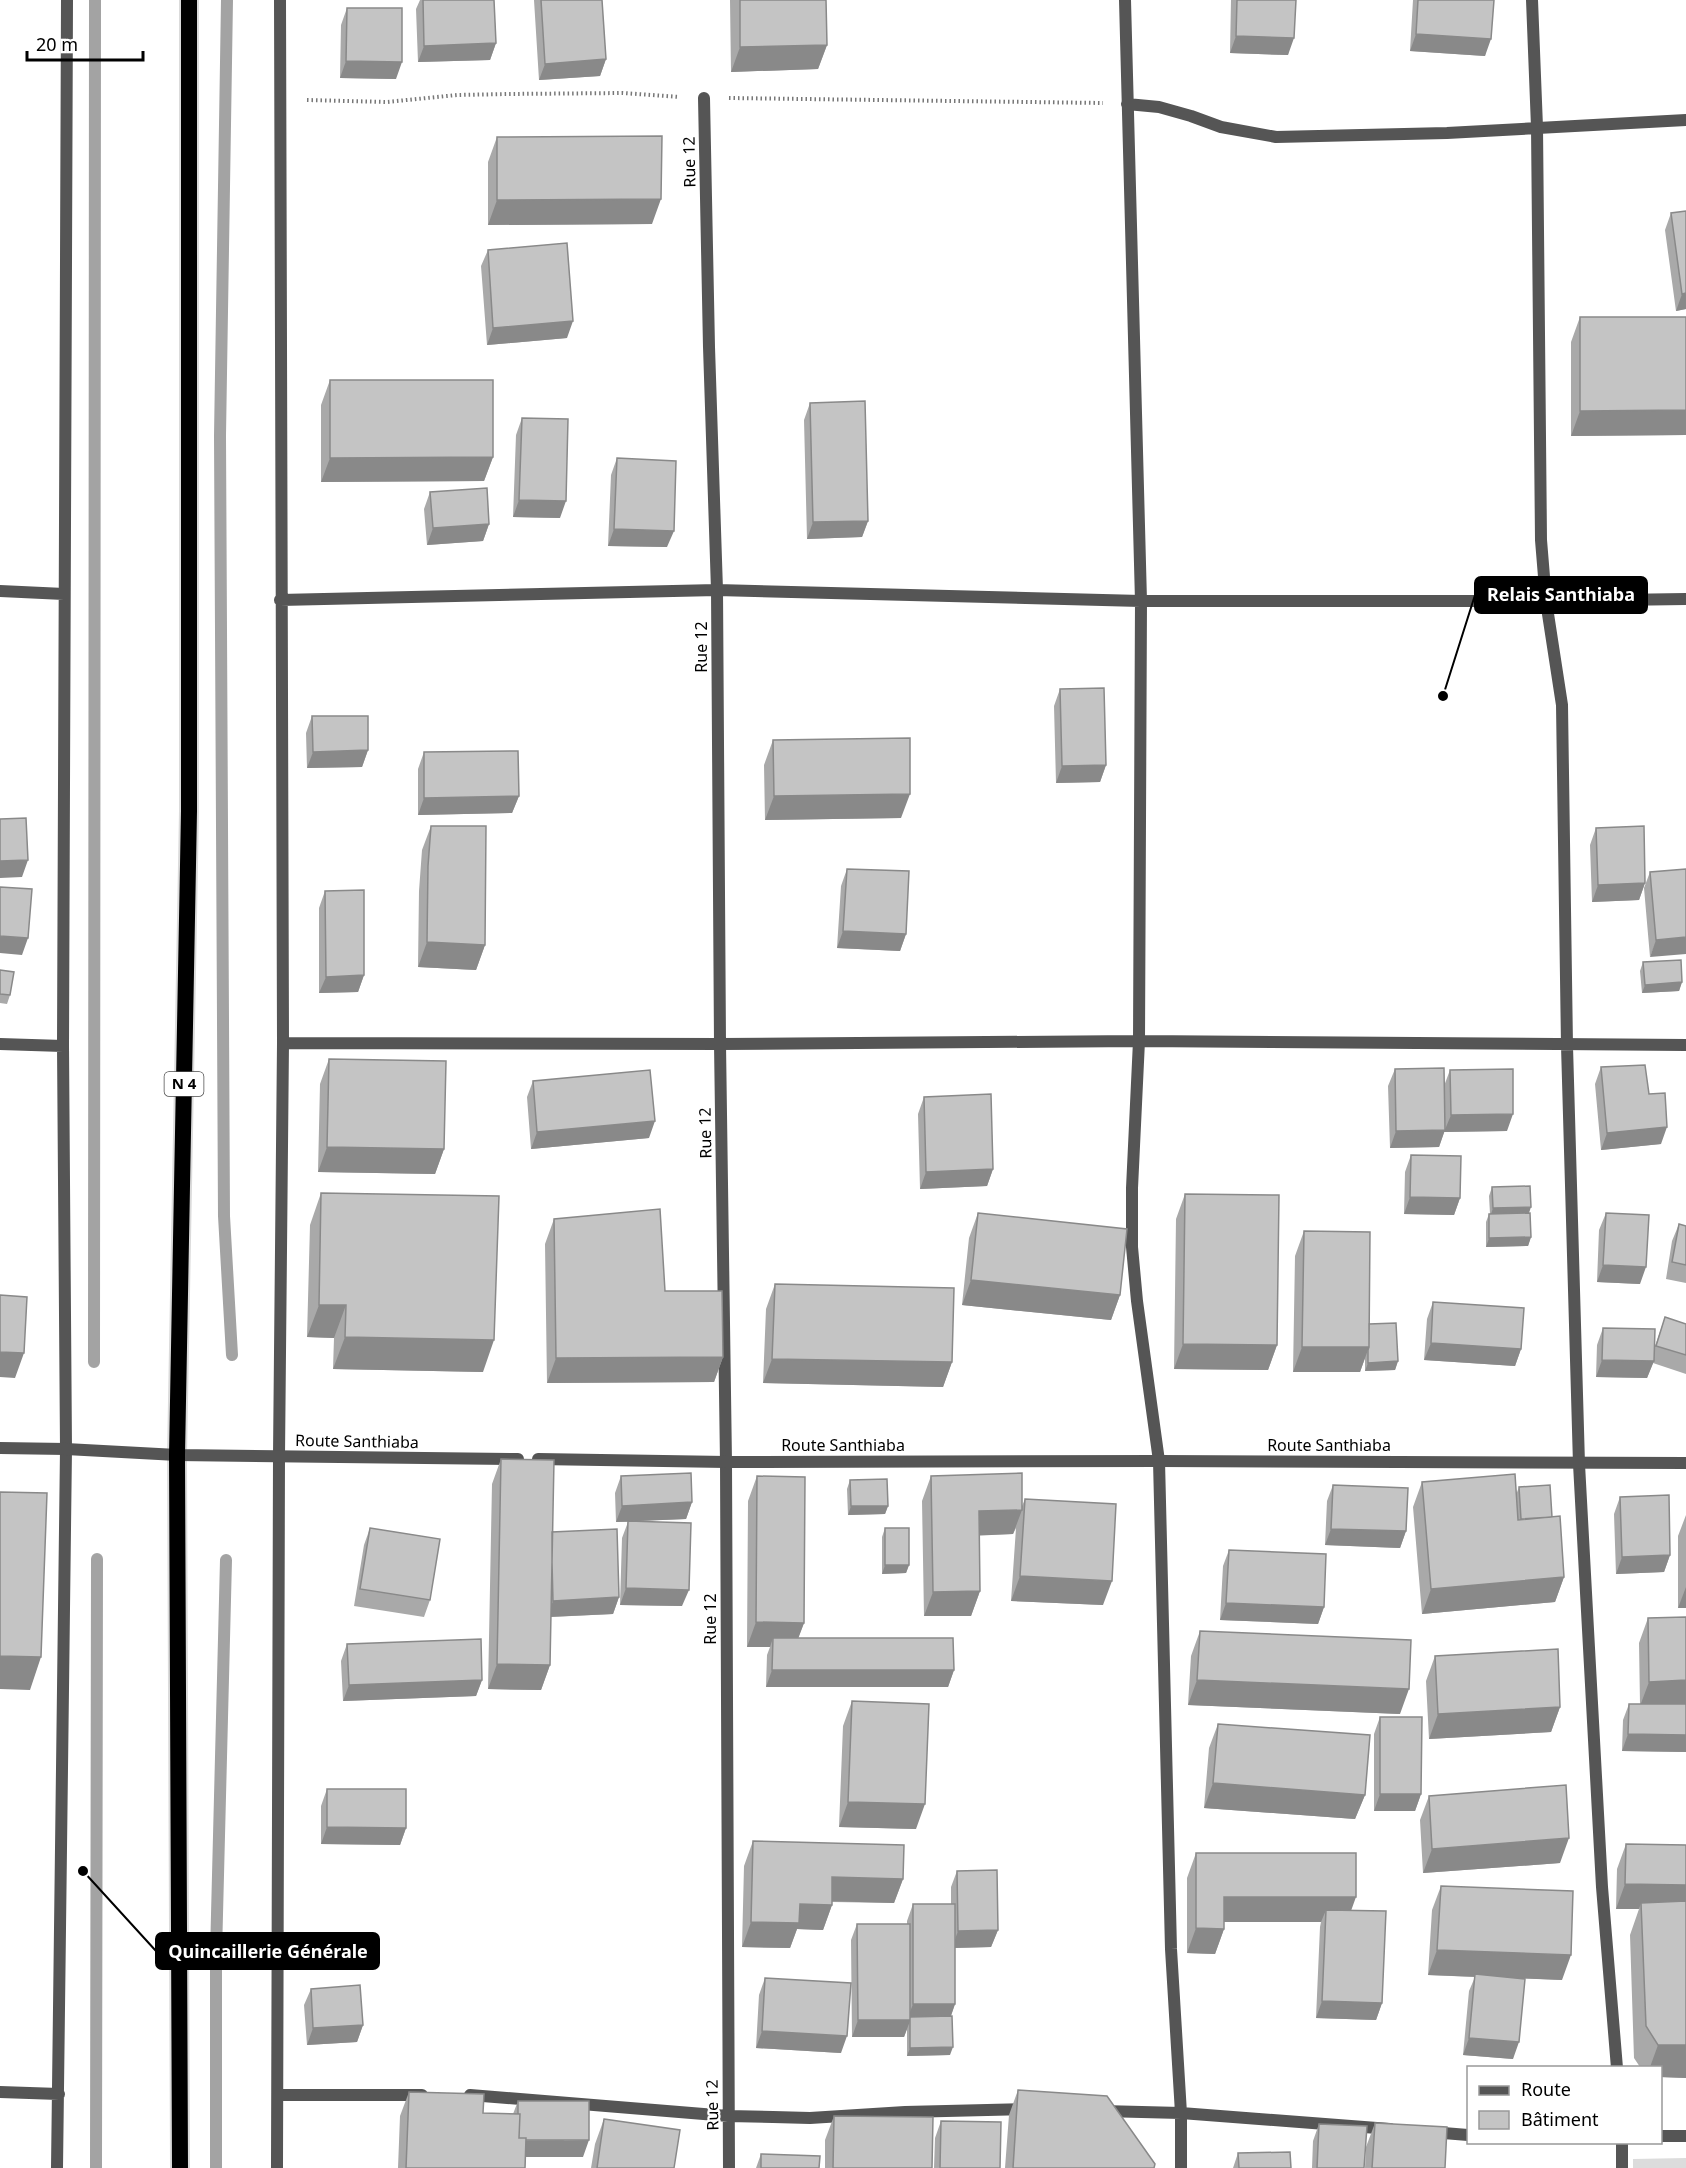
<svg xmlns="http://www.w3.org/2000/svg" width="1686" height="2168" viewBox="0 0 1686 2168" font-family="'Noto Sans',sans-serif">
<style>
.pitch{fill:#dcdcdc}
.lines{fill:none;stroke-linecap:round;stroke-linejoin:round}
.stream{stroke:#a3a3a3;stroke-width:12}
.trunk-casing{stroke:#dbdbdb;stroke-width:20}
.path{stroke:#777;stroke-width:4;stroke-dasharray:1.5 3;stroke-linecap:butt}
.minor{stroke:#555;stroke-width:12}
.tertiary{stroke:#555;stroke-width:12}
.trunk{stroke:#000;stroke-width:16}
.wall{fill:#a9a9a9}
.shaded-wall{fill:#898989}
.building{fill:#c4c4c4;stroke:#898989;stroke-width:1.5}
.labels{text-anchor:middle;stroke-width:4.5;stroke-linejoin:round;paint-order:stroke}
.shield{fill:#fff;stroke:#4c4c4c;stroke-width:1.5}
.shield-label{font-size:15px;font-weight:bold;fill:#000}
.street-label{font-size:16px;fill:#000;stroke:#fff}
.leader{fill:none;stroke:#000;stroke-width:2}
.callout-dot{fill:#000;stroke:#fff;stroke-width:2}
.callout{fill:#000;stroke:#000;stroke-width:2}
.callout-label{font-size:18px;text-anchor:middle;font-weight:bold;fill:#fff}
</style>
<rect width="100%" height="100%" fill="#fff"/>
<path class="pitch" d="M1686,2158v10h-53v-9z"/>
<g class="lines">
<path class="stream" d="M227,0l-7,436 4,780 8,139
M94,1362l1,-1362
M96,2168l1,-609
M216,2168v-214l10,-394"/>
<defs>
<path id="trunk" d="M180,2168l-3,-713 12,-644v-811"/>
</defs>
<use href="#trunk" class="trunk-casing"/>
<path class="path" d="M729,98l374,5
M307,100l80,2 70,-7 51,-1 115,-1 57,4"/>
<path class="minor" d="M1125,0l16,601 -2,440 -7,147v59l5,54 22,160 12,488 10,164v55
M1532,0l5,127 4,413 5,61 16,104 5,341 12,418 23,423 15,181
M704,98l5,249 8,243 3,454 6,418 3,706
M1127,104l32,3 32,9 30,11 55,10 171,-4 239,-13
M0,591l64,3
M280,600l437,-10 424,11h405l140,-2
M283,1043l437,1 419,-3 547,4
M0,1044l63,2
M0,2092l59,2
M278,2095h144
M470,2095l258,21 45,1 37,1 95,-6 122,-3
M1102,2111l79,2 209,16
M1431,2132l37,3
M1660,2136h26
M1622,2142v26
M57,2168l9,-719 -3,-403 4,-1046
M277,2168l2,-712 4,-413 -3,-1043"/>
<path class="tertiary" d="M0,1448l66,1 111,6 341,4
M538,1459l188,3 433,-1 527,2"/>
<use href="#trunk" class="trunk"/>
</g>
<path class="wall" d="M420,0h74l2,43 -6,17 -72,2 -2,-53z
M534,0h68l4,59 -6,17 -61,4z
M730,0h96l1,45 -9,24 -87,3z
M1231,0h65l-8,55 -58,-2z
M1413,0h81l-9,56 -75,-5z
M347,8l49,71 -56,-1 1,-53z
M497,137l155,87 -164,1v-63z
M1671,213l15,96 -10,2 -11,-81z
M488,250l79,88 -80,7 -6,-79z
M1580,317h106v118l-115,1v-94z
M330,380l163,77 -9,24 -163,1v-77z
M810,403l58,118 -6,16 -55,2 -3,-119z
M522,418l38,100 -47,-1 3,-82z
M617,458l50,89 -59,-1 3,-71z
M430,492l59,32 -6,17 -56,4 -3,-36z
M1060,689l46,76 -6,17 -44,1 -2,-77z
M312,716l56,34 -6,17 -55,1 -1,-35z
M773,740l128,78 -136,2 -1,-55z
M424,752l95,44 -7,17 -94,2v-46z
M431,826l54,119 -9,25 -58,-3 1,-76 3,-41z
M1596,828l49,55 -6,17 -47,2 -2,-57z
M847,869l59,65 -6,17 -63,-3 4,-62z
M1686,869l-36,88 -6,-69 6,-16z
M325,891l39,84 -6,17 -39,1v-85z
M1643,962l39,20 -3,9 -37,2 -2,-22z
M0,970l10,25 -3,9 -7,-1z
M329,1059l115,90 -9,25 -117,-2 2,-88z
M1601,1067l48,27 12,50 -60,6 -6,-66z
M1395,1069l49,17 6,-16 57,61 -63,1 -5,15 -49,1 -2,-62z
M533,1081l116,57 -118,11 -4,-52z
M924,1097l69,72 -6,17 -67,3 -2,-75z
M1411,1155l49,43 -6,17 -50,-1 1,-42z
M1492,1187l37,26 2,24 -3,9 -42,1v-25l3,-8h1l-1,-18z
M321,1193l162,179 -150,-3 1,-31 -27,-1 3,-112z
M1185,1194l92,151 -9,25 -94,-1 2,-150z
M978,1213l142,82 -9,25 -149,-15 7,-67z
M1606,1213l34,71 -43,-2 2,-52z
M554,1219l111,72 58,66 -9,25 -167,1 -2,-139z
M1679,1224l7,2v57l-20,-4 6,-38z
M1304,1231l65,93 29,37 -3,9 -30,1v-13l-5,14h-67l2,-116z
M775,1284l177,78 -9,25 -180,-4 3,-74z
M1433,1302l88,47 -6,17 -91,-6 3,-41z
M1665,1317l21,7v50l-33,-11 -6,15 -51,-1 1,-32 6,-17 51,21z
M501,1459l51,73 67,65 -6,17 -62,3 -1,48 -9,25 -53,-1 4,-205z
M621,1476l71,26 -6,17 -52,2 48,85 -62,-1 2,-67 6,-16h-12l-1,-29z
M757,1476l47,147 -6,15 156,32 -6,17h-182l1,-32 3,-8h-23l1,-146z
M931,1476l91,30 3,-7 78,106 -92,-4 5,-73 -3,6 -33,1v56l-9,25h-47l-2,-115z
M850,1480l38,26 -3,8 -37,1 -1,-26z
M1422,1482l94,13 3,-8 33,30 12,60 -9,25 -133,12 -9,-107z
M1333,1485l73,46 -6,17 -75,-3 2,-44z
M1620,1497l50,58 -6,17 -48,2 -2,-60z
M1686,1515v93h-8v-72z
M370,1528l60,72 -6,17 -70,-11 10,-61z
M885,1528l24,37 -3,8 -24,1v-37z
M1229,1550l95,57 -6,17 -98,-4 3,-54z
M1686,1617v135l-64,-1 1,-31 6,-16h11l-1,-61 9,-25z
M1200,1631l200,83 -212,-9 3,-49z
M347,1644l135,36 -6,16 -133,5 -2,-40z
M1435,1656l125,51 -9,25 -122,7 -3,-58z
M852,1701l64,128 -77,-2 4,-101z
M1380,1717l41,77 -6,17h-41v-77z
M1218,1724l147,71 -10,24 -151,-11 5,-60z
M327,1789l79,39 -6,17 -79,-1v-38z
M1429,1796l131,67 -137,10 -3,-53z
M753,1841l150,38 -9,24 -62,-1v3l-9,25 -26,-1 -7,19 -48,-1 2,-81z
M1626,1844l60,1v233l-26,-1v-10h-20l-6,-9 -4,-123 9,-26h-23l1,-40z
M1196,1853l155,57 31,93 -6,17 -60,-2 4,-91 1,-5h-97v7l-9,25 -28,-1v-75z
M957,1871l41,59 -7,17 -36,1v56l-4,12 -1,39 -43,1v-27l-3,8h-52l-1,-97 6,-16h50v-3l6,-17h38v-17z
M1441,1886l121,94 -42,-2 -7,81 -50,-4 6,-64 6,-14 -47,-2 4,-65z
M765,1978l76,75 -85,-5 3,-53z
M311,1989l52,36 -6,17 -50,3 -3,-40z
M1018,2090l136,78h-149l4,-53z
M409,2092l74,21 30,1 5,-13 65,56h-57l-1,11h-127l2,-52z
M834,2116l98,52h-107v-28z
M604,2119l70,49h-83l4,-24z
M941,2121l59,47h-66l1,-30z
M1375,2123l70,45h-80l1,-21z
M1319,2124l45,44h-52l1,-27z
M1238,2153l53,15h-58z
M761,2154l58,14h-63z"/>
<path class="shaded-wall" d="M1416,34l75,5 -6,17 -75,-5z
M1236,36l58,2 -6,17 -58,-2z
M496,43l-6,17 -72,2 6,-16z
M827,45l-9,24 -87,3 9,-25z
M606,59l-6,17 -61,4 6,-16z
M346,61l56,1 -6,17 -56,-1z
M661,199l-9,25 -164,1 9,-25z
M1686,293v16l-10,2 6,-17z
M573,321l-6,17 -80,7 6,-17z
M1686,410v25l-115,1 9,-25z
M493,457l-9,24 -163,1 9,-24z
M519,500l47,1 -6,17 -47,-1z
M868,521l-6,16 -55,2 6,-17z
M489,524l-6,17 -56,4 6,-17z
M614,529l60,2 -7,16 -59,-1z
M368,750l-6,17 -55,1 6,-16z
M1106,765l-6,17 -44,1 6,-17z
M910,794l-9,24 -136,2 9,-24z
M519,796l-7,17 -94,2 6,-17z
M28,860l-6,17 -22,1v-17z
M1645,883l-6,17 -47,2 6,-17z
M843,931l63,3 -6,17 -63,-3z
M0,936l28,2 -6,17 -22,-2z
M1686,937v17l-36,3 6,-17z
M427,942l58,3 -9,25 -58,-3z
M364,975l-6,17 -39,1 7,-16z
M1682,982l-3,9 -37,2 3,-8z
M1513,1114l-6,17 -63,1 7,-17z
M655,1121l-6,17 -118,11 6,-17z
M1667,1127l-6,17 -60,6 6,-17z
M1445,1130l-6,17 -49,1 6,-17z
M327,1147l117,2 -9,25 -117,-2z
M993,1169l-6,17 -67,3 6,-17z
M1410,1197l50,1 -6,17 -50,-1z
M1531,1207l-3,9 -38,1 3,-9z
M1531,1237l-3,9 -42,1 3,-9z
M1603,1265l43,2 -6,17 -43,-2z
M971,1280l149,15 -9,25 -149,-15z
M319,1305h27l-12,33 -27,-1z
M345,1337l149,3 -11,32 -150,-3z
M1431,1343l90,6 -6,17 -91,-6z
M1183,1344l94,1 -9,25 -94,-1z
M1302,1347h67l-9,25h-67z
M0,1352l24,1 -9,25 -15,-1z
M723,1357l-9,25 -167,1 9,-25z
M772,1359l180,3 -9,25 -180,-4z
M1602,1360l52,1 -7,17 -51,-1z
M1398,1361l-3,9 -30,1 3,-8z
M692,1502l-6,17 -70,3 6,-16z
M851,1506h37l-3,8 -37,1z
M1022,1510l-9,24 -43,2 9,-25z
M1331,1529l75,2 -6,17 -75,-3z
M1670,1555l-6,17 -48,2 6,-17z
M885,1565h24l-3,8 -24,1z
M1020,1576l92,5 -9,24 -92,-4z
M1564,1577l-9,25 -133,12 9,-25z
M1686,1587v21h-8z
M626,1588l63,2 -7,16 -62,-1z
M980,1591l-9,25h-47l9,-24z
M619,1597l-6,17 -66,3 6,-16z
M1226,1603l98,4 -6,17 -98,-4z
M756,1622l48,1 -9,24 -22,-9 -3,9h-23z
M0,1656l41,1 -11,33 -30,-1z
M497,1664l53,1 -9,25 -53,-1z
M772,1670h182l-6,17h-182z
M482,1680l-6,16 -133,5 6,-16z
M1197,1680l212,9 -9,25 -212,-9z
M1686,1680v25l-46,1 9,-24z
M1560,1707l-9,25 -122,7 9,-25z
M1628,1734l58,1v17l-64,-1z
M1213,1783l152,12 -10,24 -151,-11z
M1380,1794h41l-6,17h-41z
M848,1802l77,2 -9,25 -77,-2z
M327,1827l79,1 -6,17 -79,-1z
M1569,1838l-9,25 -137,10 9,-24z
M832,1877l71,2 -9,24 -71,-2z
M1625,1884l61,1v25l-45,-7 -2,6h-23z
M1224,1897h132l-9,25 -21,-12 -5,12h-106z
M800,1904l32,1 -9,25 -26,-1 -7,19 -48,-1 9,-25z
M1196,1928l28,1 -9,25 -28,-1z
M998,1930l-7,17 -39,1 6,-17z
M1437,1950l134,5 -9,25 -134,-5z
M1322,2001l60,2 -6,17 -60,-2z
M913,2004h42l-6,17h-39l-6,16h-52l6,-17h49z
M363,2025l-6,17 -50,3 6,-17z
M762,2031l85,5 -6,17 -85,-5z
M1469,2038l50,4 -6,17 -50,-4z
M1658,2045h28v33l-26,-1v-10h-10z
M953,2047l-3,8 -43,1 3,-8z
M589,2140l-6,17h-71l6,-16z"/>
<path class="building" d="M423,0h71l2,43 -72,3z
M541,0h61l4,59 -61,5z
M740,0h86l1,45 -87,2z
M1237,0h59l-2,38 -58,-2z
M1418,0h76l-3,39 -75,-5z
M347,8h55v54l-56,-1z
M662,136l-1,63 -164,1v-63z
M1686,211v82l-4,1 -11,-81z
M567,243l6,78 -80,7 -5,-78z
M1580,317h106v93l-106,1z
M330,380h163v77l-163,1z
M865,401l3,120 -55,1 -3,-119z
M522,418l46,1 -2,82 -47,-1z
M617,458l59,3 -2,70 -60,-2z
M487,488l2,36 -56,4 -3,-36z
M1104,688l2,77 -44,1 -2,-77z
M312,716h56v34l-55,2z
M910,738v56l-136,2 -1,-56z
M518,751l1,45 -95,2v-46z
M26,818l2,42 -28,1v-42z
M431,826h55l-1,119 -58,-3 1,-76z
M1644,826l1,57 -47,2 -2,-57z
M847,869l62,2 -3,63 -63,-3z
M1686,869v68l-30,3 -6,-68z
M0,887l32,2 -4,49 -28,-2z
M364,890v85l-38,2 -1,-86z
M1681,960l1,22 -37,3 -2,-23z
M0,970l14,2 -4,23 -10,-1z
M329,1059l117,2 -2,88 -117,-2z
M1645,1065l4,29 16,-1 2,34 -60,6 -6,-66z
M1444,1068l1,62 -49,1 -1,-62z
M1513,1069v45l-62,1 -1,-45z
M650,1070l5,51 -118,11 -4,-51z
M991,1094l2,75 -67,3 -2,-75z
M1411,1155l50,1 -1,42 -50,-1z
M1530,1186l1,21 -38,1 -1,-21z
M321,1193l178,3 -5,144 -149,-3 1,-32h-27z
M1185,1194l94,1 -2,150 -94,-1z
M660,1209l5,82h57l1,66 -167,1 -2,-139z
M978,1213l149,16 -7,66 -149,-15z
M1530,1213l1,24 -42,1v-24z
M1606,1213l43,2 -3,52 -43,-2z
M1679,1224l7,2v39l-14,-3z
M1304,1231l66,1 -1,115h-67z
M775,1284l179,4 -2,74 -180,-3z
M0,1295l27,2 -3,56 -24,-1z
M1433,1302l91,6 -3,41 -90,-6z
M1665,1317l21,7v31l-30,-9z
M1396,1323l2,38 -30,2v-13l1,-3v-23z
M1603,1328l52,1 -1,32 -52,-1z
M501,1459l53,1 -4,205 -53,-1z
M691,1473l1,29 -70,4 -1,-30z
M1022,1473v37l-43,1 1,80 -47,1 -2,-116z
M1515,1474l3,46 42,-4 4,61 -133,12 -9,-107z
M757,1476l48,1 -1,146 -48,-1z
M887,1479l1,27h-37l-1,-26z
M1333,1485l75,3 -2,43 -75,-2z
M1550,1485l2,32 -31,2 -2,-32z
M0,1492l47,1 -6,164 -41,-1z
M1669,1495l1,60 -48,2 -2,-60z
M1025,1499l91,5 -4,77 -92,-5z
M628,1521l63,2 -2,67 -63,-2z
M370,1528l70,11 -10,61 -70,-11z
M885,1528h24v37h-24z
M617,1529l2,68 -66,4 -1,-39v-30z
M1229,1550l97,4 -2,53 -98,-4z
M1686,1617v63l-37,2 -1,-64z
M1200,1631l211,9 -2,49 -212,-9z
M773,1638h180l1,32h-182z
M481,1639l1,41 -133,5 -2,-41z
M1558,1649l2,58 -122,7 -3,-58z
M852,1701l77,3 -4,100 -77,-2z
M1629,1704h57v31l-58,-1z
M1380,1717h42l-1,77h-41z
M1218,1724l152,11 -5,60 -152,-12z
M1566,1785l3,53 -137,11 -3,-53z
M327,1789h79v39l-79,-1z
M753,1841l151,4 -1,34 -71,-2v28l-32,-1 -1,19 -48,-1z
M1626,1844l60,1v40l-61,-1z
M1196,1853h160v44h-132v32l-28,-1z
M997,1870l1,60 -40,1 -1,-60z
M1441,1886l132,5 -2,64 -134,-5z
M1686,1901v144h-28l-12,-19 -5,-123z
M913,1904h42v100h-42z
M1326,1910l60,1 -4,92 -60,-2z
M857,1924h53v96h-52z
M1475,1974l50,5 -6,63 -50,-4z
M765,1978l86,5 -4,53 -85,-5z
M360,1985l3,40 -50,3 -2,-39z
M952,2016l1,31 -43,1v-31z
M1018,2090l89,6 48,68 -1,4h-141z
M409,2092l75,2 -1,19 37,1 -1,24h7l-1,30h-119z
M518,2101h71v39h-63v-2h-7l1,-24h-2z
M834,2116l99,1 -1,51h-99z
M604,2119l76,11 -6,38h-77z
M941,2121l60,1 -1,46h-60z
M1375,2123l72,4 -2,41h-73z
M1319,2124l48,2 -3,42h-47z
M1290,2152l1,16h-52l-1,-15z
M761,2154l59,2 -1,12h-58z"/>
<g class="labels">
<rect class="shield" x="164.5" y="1072" width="39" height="24" rx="4.5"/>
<g class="shield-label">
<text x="184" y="1089">N 4</text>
</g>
<g class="street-label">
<text transform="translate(689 162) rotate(-91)" y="6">Rue 12</text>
<text transform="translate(701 647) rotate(-90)" y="6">Rue 12</text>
<text transform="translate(705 1133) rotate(-91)" y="6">Rue 12</text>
<text transform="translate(357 1441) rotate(1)" y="6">Route Santhiaba</text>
<text x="843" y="1451">Route Santhiaba</text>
<text x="1329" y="1451">Route Santhiaba</text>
<text transform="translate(710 1619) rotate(-90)" y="6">Rue 12</text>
<text transform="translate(712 2105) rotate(-91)" y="6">Rue 12</text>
</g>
</g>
<path class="leader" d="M1443 696L1475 595M83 1871L156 1951"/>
<g class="callout-dot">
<circle cx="1443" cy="696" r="6"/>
<circle cx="83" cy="1871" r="6"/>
</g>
<g class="callout">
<rect x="1475" y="577" width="172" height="36" rx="6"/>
<rect x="156" y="1933" width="223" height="36" rx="6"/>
</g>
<g class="callout-label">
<text x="1561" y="601">Relais Santhiaba</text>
<text x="268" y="1958">Quincaillerie Générale</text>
</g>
<rect x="1467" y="2066" width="195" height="78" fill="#ffffff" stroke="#999999" stroke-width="1.5"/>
<rect x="1479" y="2086" width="30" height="9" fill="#555555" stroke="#999999" stroke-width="1.5"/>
<text x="1521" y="2096" font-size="18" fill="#000000">Route</text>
<rect x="1479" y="2111" width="30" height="18" fill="#c4c4c4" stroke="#999999" stroke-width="1.5"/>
<text x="1521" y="2126" font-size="18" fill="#000000">Bâtiment</text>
<path d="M27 51v9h116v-9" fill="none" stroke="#000000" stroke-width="3"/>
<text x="36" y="51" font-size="18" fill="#000000" stroke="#ffffff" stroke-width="4.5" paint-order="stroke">20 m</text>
</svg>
